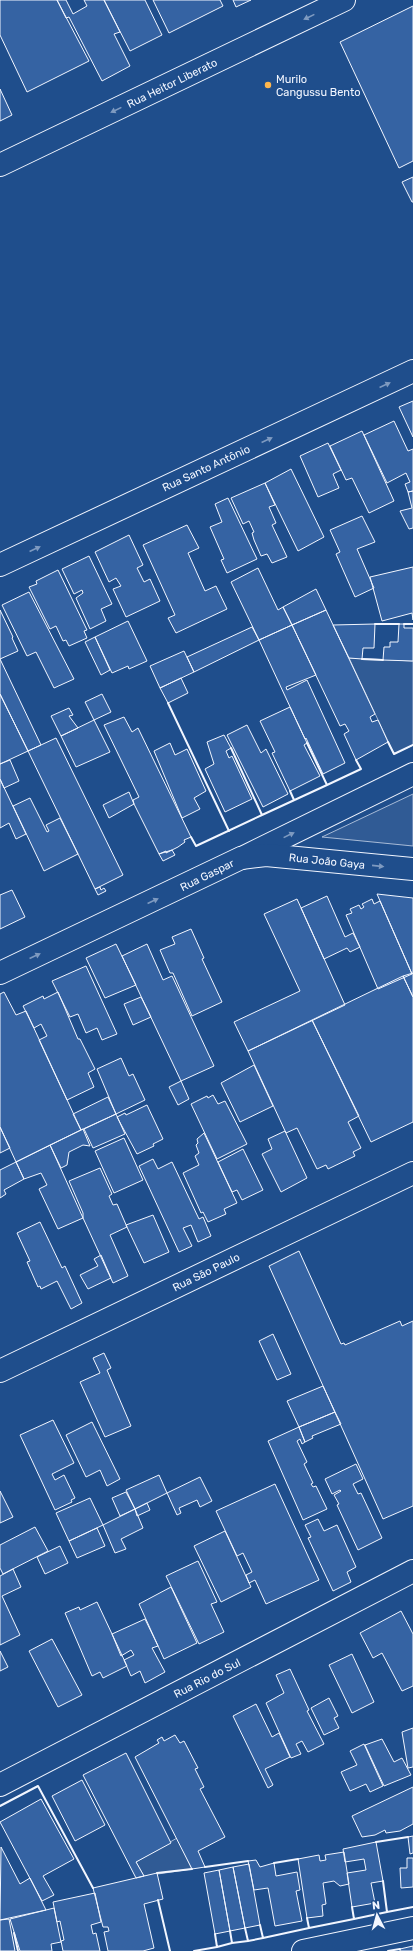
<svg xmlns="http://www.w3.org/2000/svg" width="413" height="1951" viewBox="0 0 413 1951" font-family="Rubik,sans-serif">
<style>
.green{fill:#305b95;stroke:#a8bbd7}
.building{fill:#3563a3;stroke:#f2f6ff}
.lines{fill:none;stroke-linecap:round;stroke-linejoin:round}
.minor-casing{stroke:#f2f6ff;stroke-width:24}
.primary-casing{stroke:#f2f6ff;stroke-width:24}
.minor{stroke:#1f4e8c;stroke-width:22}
.primary{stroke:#1f4e8c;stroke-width:22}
.wall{stroke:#f2f6ff;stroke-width:2}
.oneway{fill:#7e9ac0}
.poi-dot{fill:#ffb74d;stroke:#1f4e8c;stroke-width:1.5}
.labels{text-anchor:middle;stroke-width:3;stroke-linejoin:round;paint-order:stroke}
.poi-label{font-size:11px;fill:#f2f6ff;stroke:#1f4e8c;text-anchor:start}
.street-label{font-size:11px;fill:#f2f6ff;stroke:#1f4e8c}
</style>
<rect width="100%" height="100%" fill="#1f4e8c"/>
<path class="green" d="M349,658l64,3v84l-19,9z
M413,794v52l-91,-9z
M177,1838l15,31 -48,7 -8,-14z"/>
<path class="building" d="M0,0h57l32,61 -62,31 -27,-57z
M57,0h9l7,14 14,-8 -3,-6h20l16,32 -6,2 16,32 -28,15 -33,-64 -3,1z
M104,0h41l17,35 -32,16z
M153,0h67l3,6 -54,27z
M233,0h18l-15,7z
M413,6v155l-14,7 -59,-126z
M0,89l12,26 -12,6z
M413,177v25h-1l-10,-20z
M413,401v36l-14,-30z
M394,421l14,30 5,-2v42l-5,1 -3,-8 5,-2 -4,-9 -19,10 -23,-48z
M362,431l32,70 -25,12 -17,-35 -6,2 -16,-34z
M328,443l13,27 -8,4 6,14 -21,9 -18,-41z
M291,469l33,68 -26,14 -33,-68z
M265,483l10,22 -6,2 7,16 -4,2 15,32 -15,6 -5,-9 -6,2 -7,-16 -2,-7 2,-1 -5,-11 -6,3 -12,-26z
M413,491v37l-4,1 -9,-18 12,-3 -4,-16z
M228,498l29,61 -30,14 -6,-13 3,-1 -14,-32 12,-5 -7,-18z
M362,516l13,26 -18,7 17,39 -19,9 -19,-43 4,-2 -10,-22z
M187,525l12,23 -11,5 17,38 11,-5 11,23 -51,24 -8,-15 7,-3 -32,-70z
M129,535l14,30 -6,3 7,14 6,-3 10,22 -34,16 -13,-28 8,-3 -5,-8 -7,4 -14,-30z
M89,556l23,48 -11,5 5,12 -16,8 -14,-31 7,-5 -1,-3 -8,4 -12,-25z
M413,567v53l-1,-7 -30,8 -12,-44z
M258,568l20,42 5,-3 9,18 -33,15 -28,-58z
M58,570l29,60 -3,1 3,7 -18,8 -3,-6 -3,1 -7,-15 -6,3 -21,-42 8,-3 -1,-3z
M316,589l10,21 -34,15 -9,-18z
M29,592l45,87 -20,9 -18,-36 -9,4 -25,-51z
M0,610l13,27 -1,1 6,13 -18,8 41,86 -13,6 -28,-57z
M326,610l49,104 -5,3 2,5 6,-2 10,22 -32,18 -12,-26 5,-3 -4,-7 -5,2 -48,-101z
M128,621l19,40 -18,8 -1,-3 -16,7 -17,-36z
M375,624l-1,24h-11l-1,11 -13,-1 -16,-33z
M399,624h5v4h9v33l-30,-1 1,-13h6v-5h8z
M292,625l24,50 -30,12 1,3 20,-10 38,83 -22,11 -17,-36 -1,1 -46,-99z
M252,627l7,13 -65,32 -7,-15z
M95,637l15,33 -9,5 -16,-33z
M184,651l10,21 -34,16 -10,-22z
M181,678l7,15 -20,10 -8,-15z
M0,694l28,57 -28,13z
M102,694l9,18 -17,8 -9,-18z
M290,707l17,36 -3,2 16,31 -30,15 -18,-38 3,-1 -15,-31z
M69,708l4,7 -4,1 9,12 -17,8 -10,-20z
M124,717l8,15 6,-4 53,109 -7,3 1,2 -7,5 -12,6v-2l-7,3 -25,-50 -1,-4 6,-3 -35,-72z
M94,720l16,32 -34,15 -15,-31z
M247,725l14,28 5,-4 22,45 -25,13 -36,-72z
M224,735l7,13 -5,3 3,7 3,-2 20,43 -27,13 -20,-43 9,-5 -7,-22z
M56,738l67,137 -28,14 -67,-138z
M170,743l5,12 12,-6 19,42 -12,7 6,11 -18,9 -28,-67z
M10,760l9,21 -15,7 -4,-9v-15z
M0,779l26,55 -10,5 -7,-16 -9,5z
M129,792l5,12 -25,14 -6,-13z
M30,798l17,34 2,-1 -3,-6 14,-7 18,36 -34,17 -31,-65z
M172,850l3,5 -12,6 -4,-7z
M100,887l1,3 3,-2 2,3 -8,4 -3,-6z
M12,890l13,27 -25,12v-34z
M377,894l36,4v75l-1,1z
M327,896l18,41 8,-4 7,14 -10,5 -3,-4 -23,11 -23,-51z
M297,899l48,106 -97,46 -14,-29 66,-31 -36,-77z
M372,899l2,5 6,-3 32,73 -34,15 -32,-74 6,-2 -2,-4 9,-4 2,4 3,-2 -2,-3z
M191,929l13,29 -2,1 20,43 -30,14 -19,-43h-3l-10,-23 15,-6 -3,-7z
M116,944l20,41 -31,13 -19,-40z
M147,944l16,36 9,-4 42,90 -33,15 -59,-125z
M86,966l31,68 -15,6 -5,-12 -11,5 -8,-19 -8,3 -18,-36z
M413,973v24l-10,-21z
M403,976l10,21v125l-42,20 -59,-122z
M4,992l12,23 10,-4 55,119 -65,32 -16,-35v-133z
M58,992l20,47h2l15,30 -7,4 6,14 -27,13 -28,-60 8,-4 -6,-12 -7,4 -11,-22 20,-10 1,3z
M141,997l10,20 -18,8 -9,-21z
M312,1020l47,96 -11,6 13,26 -8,4 2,4 -27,13 -2,-4 -9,4 -20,-41 -11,5 -38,-82z
M121,1058l8,18 4,-2 12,26 -29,14 -19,-45z
M254,1065l19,41 -33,16 -19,-39z
M181,1081l8,18 -11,6 -9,-18z
M213,1095l5,9 7,-3 22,43 -30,15 -26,-55 16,-8 1,2z
M108,1097l8,17 -35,16 -8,-16z
M147,1105l16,34 -10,5 1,2 -17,8 -20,-37 8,-4 1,2z
M116,1114l9,20 -32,14 -9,-19z
M0,1127l10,21 -10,5z
M83,1129l7,17 -7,-1 -14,7 -2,13 -6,3 -11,-23z
M285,1131l22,47 -26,14 -19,-38 10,-5 -4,-10z
M204,1133l33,70 -13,6 2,5 -18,8 -5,-10 -2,1 -18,-40 16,-8 -4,-9 4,-3 -3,-8 2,-2 -1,-4z
M124,1138l19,42 -29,13 -19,-42z
M50,1145l33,73 -25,11 -19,-40 8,-4 -6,-12 -17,6 -8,-17z
M243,1149l20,41 -21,10 -5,-10 -5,2 -14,-30z
M153,1159l5,10 14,-7 27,57 4,-2 8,19 -13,6 -7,-17 -8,3 9,18 -13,6 -40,-86z
M16,1162l8,17 -20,11 2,4 -6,4v-28z
M100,1168l12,26 -3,2 4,9 4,-1 10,23 -17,8 18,41 -15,7 -30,-65v-5l-14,-32z
M153,1215l16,37 -25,11 -18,-38z
M40,1222l22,46 3,-2 17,37 -11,6 -14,-28 -16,8 -1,-3 -2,1 -11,-25 3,-1 -13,-28z
M299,1251l42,93 3,-1 1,2 55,-24 2,5 11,-5v185l-30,13 -114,-253z
M101,1255l10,23 -23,11 -8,-14 18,-9 -4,-7z
M273,1334l18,40 -14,6 -18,-39z
M104,1353l7,15 -4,2 24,56 -26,11 -25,-55 20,-9 -7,-15z
M323,1386l12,26 -36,15 -12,-26z
M335,1412l6,12 -29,12 1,2 -8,4 -6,-15z
M53,1420l21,43 -22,11 3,6 9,-5 11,23 -4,2 1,2 -17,8 -35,-75z
M92,1422l28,57 -13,7 -7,-16 -14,7 -20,-42z
M299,1427l6,15 -3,2 -2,-5 -3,2 10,21 -3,2 9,19 -2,1 2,3 3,-1 11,23 -24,11 -35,-79z
M356,1464l7,15 -10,5 5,10 3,-1 21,45 -24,12 -21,-45 2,-1 -5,-9 7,-4 -1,-1 -8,4 -7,-15z
M159,1475l8,18 -32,16 -9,-19z
M200,1477l12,24 -12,6 -3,-7 -18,8 2,5 -4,2 -10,-22z
M275,1484l44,96 -53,24 -11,-24 -6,3 -3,-8 6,-3 -9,-19 -6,3 -21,-45z
M0,1491l13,26 -13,6z
M126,1492l9,17 -15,7 -8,-18z
M90,1498l13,27 -34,16 -13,-28z
M147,1503l3,7 -13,6 -2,-7z
M135,1509l8,19 -22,11 5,10 -11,4 -12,-28z
M318,1519l6,12 13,-6 19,42 -9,5 4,10 -18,9 -25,-53 3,-1 -6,-12z
M35,1527l13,24 -45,23 -3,-6v-23z
M97,1528l8,18 -28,12 -8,-17z
M225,1531l26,56 -30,15 -27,-56z
M60,1546l8,17 -23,11 -8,-17z
M198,1561l19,41 -6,2 13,28 -25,12 -33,-68z
M13,1569l8,18 -19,9 18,39 -20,10v-69z
M171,1587l26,56 -33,16 -25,-55z
M97,1602l30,64 -24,12 -3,-6 -8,4 -27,-63 14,-6 1,3z
M401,1611l12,23v52l-11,5 -20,-38 -9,5 -13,-25z
M145,1619l13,27 -6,2 13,24 -20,11 -5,-12 -9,5 -7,-16 10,-5 -3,-5 -10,6 -9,-22z
M52,1639l30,56 -24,12 -29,-56z
M0,1651l8,16 -8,4z
M352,1654l22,48 -22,11 -23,-48z
M290,1669l19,41 -2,1 17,33 -16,8 -6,-11 -6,3 5,10 -10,4 -25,-55 18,-10 -8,-18z
M329,1698l9,18 -4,2 5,10 -15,7 -13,-27z
M256,1704l16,33 7,-4 11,24 -25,12 8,16 -5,3 -35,-72z
M413,1728v39l-5,1 -6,-36z
M175,1735l5,8 4,-2 14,27 -3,1 9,18 -4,2 25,48 -27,14 7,16 -13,2 -57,-112 24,-14 -2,-3 5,-3 2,4z
M382,1739l12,23 8,-4 9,17 -27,11 -19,-41z
M364,1744l19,42 -13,6 -4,-8 -16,7 -9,-19 16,-7 -7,-14z
M126,1753l45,90 -35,19 8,14 -8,2 -53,-103z
M82,1780l23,45 -30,16 -23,-45z
M413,1787v37l-13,7 -14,2 -1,-3 -10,5 -13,2 -10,-21z
M41,1799l33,60 -31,17 11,19 -12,6 -42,-79z
M413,1836v17l-3,1 -2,-17z
M376,1842l7,39 -12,2 4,20 -23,4 -5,-34 19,-3 -2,-11 -19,3 -2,-13z
M1,1847l19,37 10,-6 16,32 -46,10z
M344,1852l5,32 -9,2 -6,-5 -11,2 3,21 -4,1 1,11 -16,2 -9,-59 21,-4 1,6 6,-1 -1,-5z
M407,1858h6v29l-12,1 -1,-20h7z
M256,1860l4,7 14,-4 2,13 21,-4 3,18 -4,1 6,30 -27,5 -7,-38 -14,2 -6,-29z
M249,1864l11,61 -15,3 -12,-61z
M233,1867l12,61 -15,3 -11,-61z
M219,1870l11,61 -15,3 -11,-61z
M157,1873l6,26 -19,5 10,44 -11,3h-35l-4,-19 5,-1 -1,-4h-5l-10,-39z
M95,1893l6,29 -10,3 2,9 3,-1 4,18h-37l-2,-10 3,-1 -4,-19 -3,1 -4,-20z
M54,1908l7,34 -10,2 1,7h-32l-10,-32z
M9,1919l6,32h-15v-31z
M413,1946v5h-13v-2z"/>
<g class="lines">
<defs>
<path id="minor" d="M0,565l413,-194
M242,858l171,-84
M0,1371l413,-198
M0,1785l413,-214
M303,1951l110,-23"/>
<path id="primary" d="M0,165l344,-165
M0,973l241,-115 25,-3 147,14"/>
</defs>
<use href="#minor" class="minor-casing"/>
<use href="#primary" class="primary-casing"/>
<use href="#minor" class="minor"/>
<use href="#primary" class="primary"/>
<path class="wall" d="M375,624h24
M404,624h9
M362,659l21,1
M168,703l61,128
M388,742l6,12 19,-9
M307,743l20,42 34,-16 -5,-9
M231,748l31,67 65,-30
M290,791l4,9
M191,837l5,9 66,-31
M0,1806l38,-20 55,102
M376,1842l32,-5
M274,1863l24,-4
M205,1867l43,-6
M157,1873l35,-4
M158,1900l12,51
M387,1912l26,-5
M354,1919l33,-7 -4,-31
M309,1928l45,-9 -2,-12
M14,1933l4,18
M263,1938l46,-10 -2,-10
M248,1941l15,-3 -3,-13
M232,1943l16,-2 -3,-13
M217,1947l15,-4 -2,-12
M194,1951l23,-4 -2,-13
M388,1951l12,-2"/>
</g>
<defs><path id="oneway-solid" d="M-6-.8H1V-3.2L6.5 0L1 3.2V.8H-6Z"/></defs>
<g class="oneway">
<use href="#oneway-solid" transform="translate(309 17) rotate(154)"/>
<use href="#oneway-solid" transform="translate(116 110) rotate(154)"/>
<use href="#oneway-solid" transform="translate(385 385) rotate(-25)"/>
<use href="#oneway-solid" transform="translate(267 440) rotate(-25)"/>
<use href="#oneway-solid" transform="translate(35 549) rotate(-25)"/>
<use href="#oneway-solid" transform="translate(289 835) rotate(-26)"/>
<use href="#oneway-solid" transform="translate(378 866) rotate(6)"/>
<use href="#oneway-solid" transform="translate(153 901) rotate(-25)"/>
<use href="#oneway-solid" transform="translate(35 956) rotate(-25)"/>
</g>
<circle class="poi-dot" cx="268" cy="85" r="4"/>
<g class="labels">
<g class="poi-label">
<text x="276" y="83">Murilo<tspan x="276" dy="13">Cangussu Bento</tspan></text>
</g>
<g class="street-label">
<text transform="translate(172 83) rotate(-26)" y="4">Rua Heitor Liberato</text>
<text transform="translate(206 468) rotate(-25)" y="4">Rua Santo Antônio</text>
<text transform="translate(327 861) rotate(6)" y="4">Rua João Gaya</text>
<text transform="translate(207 875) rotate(-26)" y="4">Rua Gaspar</text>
<text transform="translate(206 1272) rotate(-26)" y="4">Rua São Paulo</text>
<text transform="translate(207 1678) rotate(-27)" y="4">Rua Rio do Sul</text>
</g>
</g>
<g transform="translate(377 1915) rotate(354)" stroke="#1f4e8c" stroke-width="3" paint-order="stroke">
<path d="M0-3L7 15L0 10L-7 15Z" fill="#f2f6ff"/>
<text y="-6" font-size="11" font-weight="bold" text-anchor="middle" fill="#f2f6ff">N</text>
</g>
</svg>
